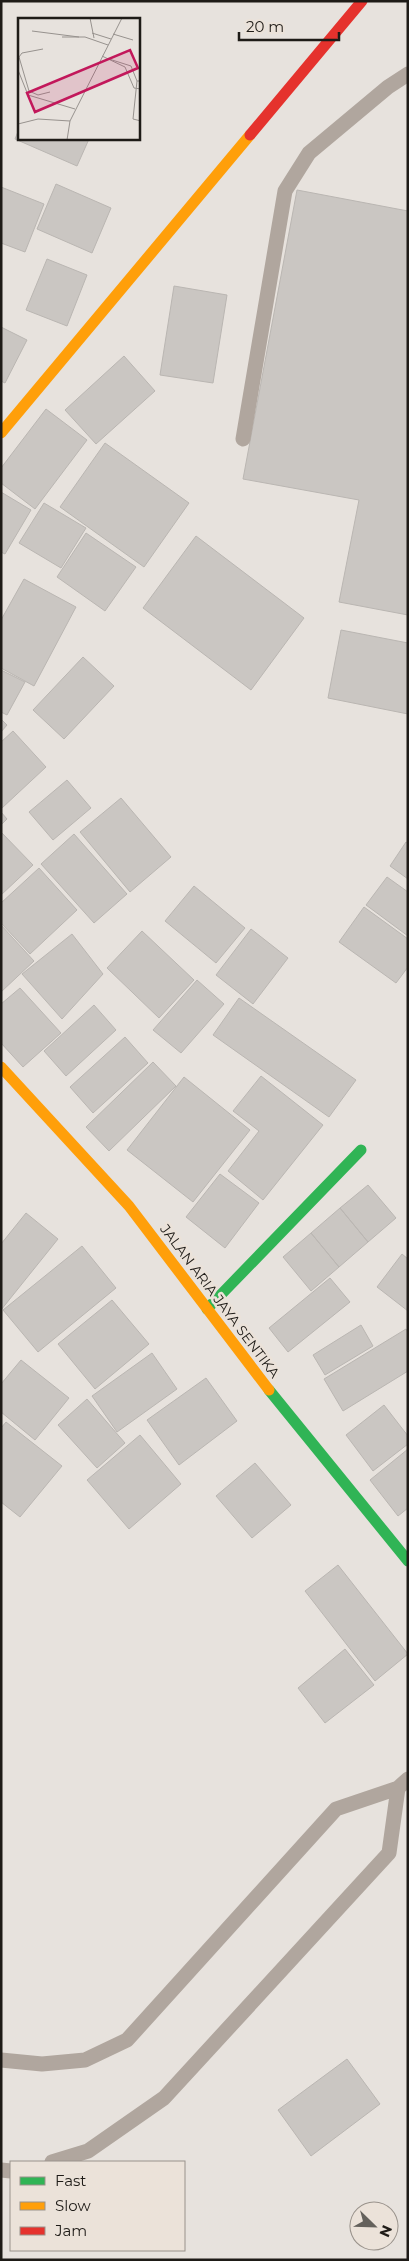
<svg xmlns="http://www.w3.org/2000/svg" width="409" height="2261" viewBox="0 0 409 2261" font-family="Montserrat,sans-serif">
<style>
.building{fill:#cac6c2;stroke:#bab6b2}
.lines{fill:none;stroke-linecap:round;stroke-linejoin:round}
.lane{stroke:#b0a69e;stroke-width:15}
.fast{stroke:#30b455;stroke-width:11}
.slow{stroke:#ff9f0a;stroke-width:11}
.jam{stroke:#e5322d;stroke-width:11}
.labels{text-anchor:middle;stroke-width:5;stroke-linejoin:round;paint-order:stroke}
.street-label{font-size:14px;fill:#1e1b17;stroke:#ebe2d9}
.inset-road{fill:none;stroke:#97928e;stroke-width:1}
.view{fill:#c2185b;fill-opacity:0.15;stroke:#c2185b;stroke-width:2.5}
.inset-edge{fill:none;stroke:#1e1b17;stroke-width:2.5}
</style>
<rect width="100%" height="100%" fill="#e7e2dd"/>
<path class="building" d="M19,129v10h70l-12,27 -62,-27z
M56,184l55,24 -19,45 -55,-24z
M1,187l43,17 -19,48 -24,-9z
M297,190l111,21v404l-69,-13 20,-102 -116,-21z
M47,259l40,16 -20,51 -41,-16z
M174,286l53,9 -14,88 -53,-8z
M1,327l26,13 -22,43 -4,-2z
M124,356l31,35 -59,53 -31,-34z
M46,409l41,31 -52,69 -34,-26v-15z
M105,443l84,60 -45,64 -84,-60z
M1,492l30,18 -26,44 -4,-2z
M44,503l42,25 -25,40 -42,-25z
M86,533l50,34 -31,44 -48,-34z
M196,536l108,82 -53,72 -108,-82z
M24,579l52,28 -42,79 -33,-18v-48z
M341,630l67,13v71l-80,-16z
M83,657l31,29 -50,53 -31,-29z
M1,670l24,12 -18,33 -6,-3z
M1,719l6,6 -6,7z
M13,731l33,36 -44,41 -1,-66z
M67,780l24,28 -38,32 -24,-28z
M121,798l50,59 -41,35 -50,-60z
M1,812l6,7 -6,6z
M1,832l32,33 -32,30z
M74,834l53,60 -33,29 -53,-59z
M406,842l2,1v36l-18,-13z
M39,868l38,42 -47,44 -29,-31v-20z
M387,877l21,15v44l-42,-31z
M194,886l51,42 -29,35 -51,-42z
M364,907l44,32v28l-12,16 -57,-41z
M1,925l33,36 -33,31z
M251,929l37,29 -35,46 -37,-29z
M142,931l52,49 -35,38 -52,-50z
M72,934l31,40 -41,45 -40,-45z
M197,980l27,24 -43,49 -28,-23z
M20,988l41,45 -38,34 -22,-24v-39z
M239,998l117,82 -27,37 -116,-82z
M94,1005l22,25 -50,46 -22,-25z
M125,1037l23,26 -55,50 -23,-26z
M153,1062l23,24 -67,65 -23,-24z
M261,1076l62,49 -60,75 -35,-29 31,-40 -26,-20z
M184,1077l66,53 -57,72 -66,-52z
M220,1174l39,29 -34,45 -39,-31z
M368,1185l28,33 -28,24 -28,-34z
M340,1208l28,34 -29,25 -28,-34z
M26,1213l32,26 -57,71v-66z
M311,1233l28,34 -28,24 -28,-34z
M82,1246l34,42 -78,64 -35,-42z
M402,1254l6,5v52l-31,-24z
M330,1278l20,24 -62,50 -19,-24z
M112,1300l37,44 -54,45 -37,-45z
M361,1325l12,21 -48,29 -12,-20z
M406,1329l2,4v38l-65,40 -19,-32z
M152,1353l25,36 -60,43 -25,-36z
M21,1360l48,38 -34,42 -34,-28v-28z
M206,1378l31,43 -58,44 -32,-45z
M87,1399l38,44 -28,25 -39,-43z
M384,1405l24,31v8l-35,27 -27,-36z
M6,1422l56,44 -42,51 -19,-15v-74z
M140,1435l41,49 -52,45 -42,-49z
M408,1449v59l-10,8 -28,-36z
M255,1463l36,42 -39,33 -36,-42z
M338,1565l70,89 -33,27 -70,-90z
M345,1649l29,36 -49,38 -27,-35z
M347,2059l33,45 -69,52 -33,-46z"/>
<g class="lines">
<path class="lane" d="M243,439l42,-248 24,-38 79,-66 20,-13
M1,2060l41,4 43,-4 42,-20 209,-231 62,-21 10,-9
M52,2162l36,-11 76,-53 225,-245 9,-65
M1,2170l10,1"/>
<path class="fast" d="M207,1309l154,-159
M269,1390l139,171"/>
<path class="slow" d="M1,433l249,-298
M1,1067l128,139 140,184"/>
<path class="jam" d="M250,135l112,-134"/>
</g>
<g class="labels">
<g class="street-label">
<text transform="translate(220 1301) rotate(53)" y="5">JALAN ARIA JAYA SENTIKA</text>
</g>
</g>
<g transform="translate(18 18)">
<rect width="122" height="122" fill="#e7e2dd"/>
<path class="inset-road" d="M72,0l4,20M14,13l47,6M74,15l19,6M95,16l20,6M44,19h23l23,8M84,38l23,11 9,21 7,1M1,39l10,34 9,4 12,-3M1,39l3,-4 21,-4M91,41l22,7 6,15h4M0,52l10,25 47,14M119,63l-4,38 8,2M0,106l20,-5 32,2M49,122l3,-19 52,-103"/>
<path class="view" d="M112,32l8,18 -103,44 -8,-19z"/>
<rect width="122" height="122" class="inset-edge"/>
</g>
<rect width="409" height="2261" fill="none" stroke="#1e1b17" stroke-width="5"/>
<rect x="10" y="2161" width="175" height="90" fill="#ebe2d9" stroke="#99928b"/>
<rect x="20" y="2177" width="25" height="8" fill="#30b455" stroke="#99928b"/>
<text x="55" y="2186" font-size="15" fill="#1e1b17">Fast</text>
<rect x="20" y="2202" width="25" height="8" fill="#ff9f0a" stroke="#99928b"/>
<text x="55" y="2211" font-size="15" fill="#1e1b17">Slow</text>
<rect x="20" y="2227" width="25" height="8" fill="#e5322d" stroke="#99928b"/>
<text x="55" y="2236" font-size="15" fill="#1e1b17">Jam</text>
<g transform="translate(374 2226) rotate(113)"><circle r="24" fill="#ebe2d9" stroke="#99928b"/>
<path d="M0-4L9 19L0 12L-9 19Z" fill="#64615c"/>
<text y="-8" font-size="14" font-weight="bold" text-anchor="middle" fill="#1e1b17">N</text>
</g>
<path d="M239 32v8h100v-8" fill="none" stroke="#1e1b17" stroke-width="2.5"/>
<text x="246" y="32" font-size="15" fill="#1e1b17" stroke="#ebe2d9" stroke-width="4" paint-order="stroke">20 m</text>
</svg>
